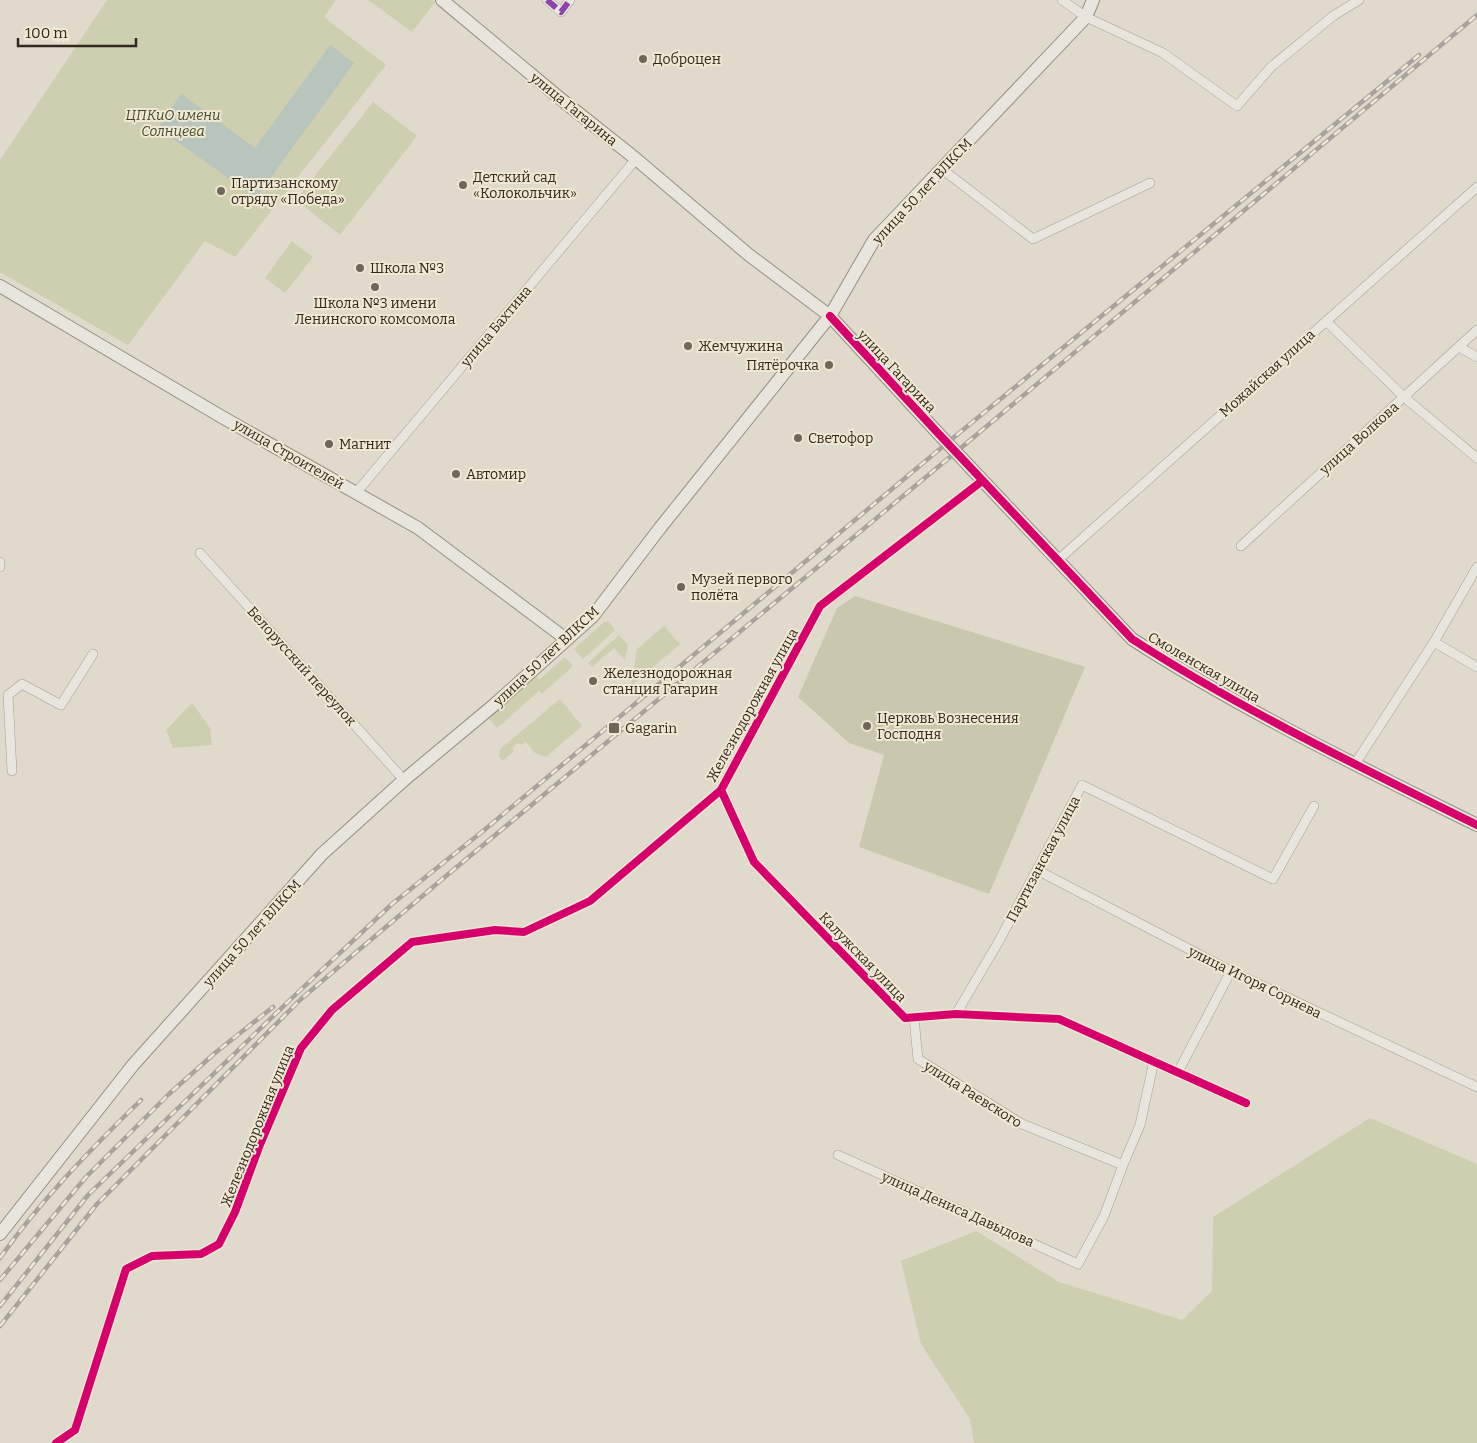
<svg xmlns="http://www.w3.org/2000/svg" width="1477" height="1443" viewBox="0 0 1477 1443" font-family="Bitter,serif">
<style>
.green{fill:#ceceb0}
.cemetery{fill:#c9c8af}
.water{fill:#b7c5bc}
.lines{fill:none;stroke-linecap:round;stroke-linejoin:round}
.street-casing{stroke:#a59f95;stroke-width:10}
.secondary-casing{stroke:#958f85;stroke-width:14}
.street{stroke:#e8e5dd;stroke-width:9}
.secondary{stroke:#e8e5dd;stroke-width:12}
.rail-casing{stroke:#a8a49d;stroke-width:4.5}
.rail{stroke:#f0e8d2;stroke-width:2.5;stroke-dasharray:8;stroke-linecap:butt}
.quiet{stroke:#8e44ad;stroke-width:6;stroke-dasharray:12 6;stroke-linecap:butt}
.cycleway-casing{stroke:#f0e8d2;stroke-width:11}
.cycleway{stroke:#d6006c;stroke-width:8}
.poi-dot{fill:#6f665c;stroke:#f0e8d2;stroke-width:2}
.labels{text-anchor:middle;stroke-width:4;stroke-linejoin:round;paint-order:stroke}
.poi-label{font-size:14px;fill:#32281f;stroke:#f0e8d2;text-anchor:start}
.street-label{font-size:14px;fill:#32281f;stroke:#f0e8d2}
.park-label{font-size:14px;font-style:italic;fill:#434c28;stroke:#f0e8d2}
</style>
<rect width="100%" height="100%" fill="#e0dacc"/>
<path class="green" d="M107,0h229l-12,17 62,48 -151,192 -30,-16 -77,104 -128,-73v-112z
M368,0h64l3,2 -23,30z
M373,102l44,34 -77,99 -44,-35z
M292,241l21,16 -28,36 -20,-15z
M604,622h5l6,8 -32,29 -9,-10z
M664,626l16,18 -49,42 6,-37z
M619,635l9,10 -3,15 -11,-12 -22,19 -4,-4z
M565,657l8,9 -31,28 -3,-3 -42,37 -9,-10 48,-42 4,3z
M560,699l22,27 -36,31 -11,-4 -9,-11 -5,3 -3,-2 -6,5 2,3 -10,9 -3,-1 -2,-3 1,-7z
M192,703l18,25 2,17 -39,3 -7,-18z
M1370,1118l107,46v279h-503l-4,-24 -49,-75 -20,-83 75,-30 83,51 123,38 30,-29 1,-74z"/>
<path class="cemetery" d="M855,596l230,71 -96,227 -130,-47 25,-92 -35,-12 -51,-46 39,-89z"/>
<path class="water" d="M330,45l24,18 -98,135 -98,-70 23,-34 74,54z"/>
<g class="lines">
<defs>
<path id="street" d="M547,0l14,12 9,-12
M1062,0l24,17 77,36 74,53 34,-39 62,-51 26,-16
M942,169l91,70 117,-56
M1326,321l78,76 73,61
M1459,347l18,10
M356,493l280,-334
M1241,546l236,-216
M200,553l204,227
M1058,560l419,-373
M0,562v5
M1434,642l43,25
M1355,764l79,-122 43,-75
M12,771l-4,-76 14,-11 39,21 32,-51
M721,790l33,72 151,156 51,-4 103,5 187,84
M1037,870l194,101 246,116
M956,1014l43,-73 83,-156 191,94 41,-73
M914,1018l4,41 104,65 101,41
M1178,1072l53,-101
M838,1155l240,109 26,-48 19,-51 17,-40 14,-64
M56,1443l19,-13 51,-161 26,-13 49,-2 18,-10 16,-32 24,-65 42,-99 31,-38 80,-68 83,-12 29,2 66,-31 131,-111 99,-184 162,-125"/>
<path id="secondary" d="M442,0l120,100 74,59 113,96 81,61 106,115 196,208c110,71 228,128 345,186
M0,286l222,131 196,111 148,111
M0,1234l133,-169 189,-211 82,-74 90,-75 99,-89 67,-88 170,-212 44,-76 212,-223 7,-17"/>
</defs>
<use href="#street" class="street-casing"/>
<use href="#secondary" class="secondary-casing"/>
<use href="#street" class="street"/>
<use href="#secondary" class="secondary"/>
<defs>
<path id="rail" d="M0,1258c41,-58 90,-108 141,-158
M0,1280l86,-103 83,-83 46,-41 58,-46
M0,1306l88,-111 204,-197 100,-94 91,-73 464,-388 472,-388
M0,1326l97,-122 204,-205 145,-123 510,-424 521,-437"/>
</defs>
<use href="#rail" class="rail-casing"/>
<use href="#rail" class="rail"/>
<path class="quiet" d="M547,0l14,12 9,-12"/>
<defs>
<path id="cycleway" d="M830,316l106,115 196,208c110,71 228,128 345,186
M721,790l33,72 151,156 51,-4 103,5 187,84
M56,1443l19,-13 51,-161 26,-13 49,-2 18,-10 16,-32 24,-65 42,-99 31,-38 80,-68 83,-12 29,2 66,-31 131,-111 99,-184 162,-125"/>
</defs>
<use href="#cycleway" class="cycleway-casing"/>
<use href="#cycleway" class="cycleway"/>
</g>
<g class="poi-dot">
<circle cx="643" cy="59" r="5"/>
<circle cx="463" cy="185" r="5"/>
<circle cx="221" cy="191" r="5"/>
<circle cx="360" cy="268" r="5"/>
<circle cx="375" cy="287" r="5"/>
<circle cx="688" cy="346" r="5"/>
<circle cx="829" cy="365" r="5"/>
<circle cx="798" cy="438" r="5"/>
<circle cx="329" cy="444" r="5"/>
<circle cx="456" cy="474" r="5"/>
<circle cx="681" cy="587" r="5"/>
<circle cx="593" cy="681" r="5"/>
<circle cx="867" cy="726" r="5"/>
<rect x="608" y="722" width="12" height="12" rx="2.5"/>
</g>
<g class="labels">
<g class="poi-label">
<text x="653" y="64">Доброцен</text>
<text x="473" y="182">Детский сад<tspan x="473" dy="16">«Колокольчик»</tspan></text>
<text x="231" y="188">Партизанскому<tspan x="231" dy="16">отряду «Победа»</tspan></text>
<text x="370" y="273">Школа №3</text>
<text x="375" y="308" text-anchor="middle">Школа №3 имени<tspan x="375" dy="16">Ленинского комсомола</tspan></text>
<text x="698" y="351">Жемчужина</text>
<text x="819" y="370" text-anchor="end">Пятёрочка</text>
<text x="808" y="443">Светофор</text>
<text x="339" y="449">Магнит</text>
<text x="466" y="479">Автомир</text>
<text x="691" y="584">Музей первого<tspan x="691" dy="16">полёта</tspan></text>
<text x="603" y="678">Железнодорожная<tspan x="603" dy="16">станция Гагарин</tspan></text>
<text x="877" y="723">Церковь Вознесения<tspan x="877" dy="16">Господня</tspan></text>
<text x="625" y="733">Gagarin</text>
</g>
<g class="street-label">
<text transform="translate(574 109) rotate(39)" y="5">улица Гагарина</text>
<text transform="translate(922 191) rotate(-47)" y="5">улица 50 лет ВЛКСМ</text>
<text transform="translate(496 326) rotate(-50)" y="5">улица Бахтина</text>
<text transform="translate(897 371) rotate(47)" y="5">улица Гагарина</text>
<text transform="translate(1267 373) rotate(-42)" y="5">Можайская улица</text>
<text transform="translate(1359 438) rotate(-42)" y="5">улица Волкова</text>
<text transform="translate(289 454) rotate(30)" y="5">улица Строителей</text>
<text transform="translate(546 656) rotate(-43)" y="5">улица 50 лет ВЛКСМ</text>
<text transform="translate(302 666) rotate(48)" y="5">Белорусский переулок</text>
<text transform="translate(1204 667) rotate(30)" y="5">Смоленская улица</text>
<text transform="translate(752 705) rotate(-61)" y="5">Железнодорожная улица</text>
<text transform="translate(1043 859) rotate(-62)" y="5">Партизанская улица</text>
<text transform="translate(252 933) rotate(-48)" y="5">улица 50 лет ВЛКСМ</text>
<text transform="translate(863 957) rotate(46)" y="5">Калужская улица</text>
<text transform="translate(1255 982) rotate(26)" y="5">улица Игоря Сорнева</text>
<text transform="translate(973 1094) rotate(32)" y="5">улица Раевского</text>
<text transform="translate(257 1126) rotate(-68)" y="5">Железнодорожная улица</text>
<text transform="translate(958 1209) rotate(24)" y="5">улица Дениса Давыдова</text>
</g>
<g class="park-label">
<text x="173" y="120">ЦПКиО имени<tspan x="173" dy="16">Солнцева</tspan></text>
</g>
</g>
<path d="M18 38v8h118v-8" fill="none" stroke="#32281f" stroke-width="2.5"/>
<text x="25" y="38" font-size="15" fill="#32281f" stroke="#f0e8d2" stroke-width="4" paint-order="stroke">100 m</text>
</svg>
